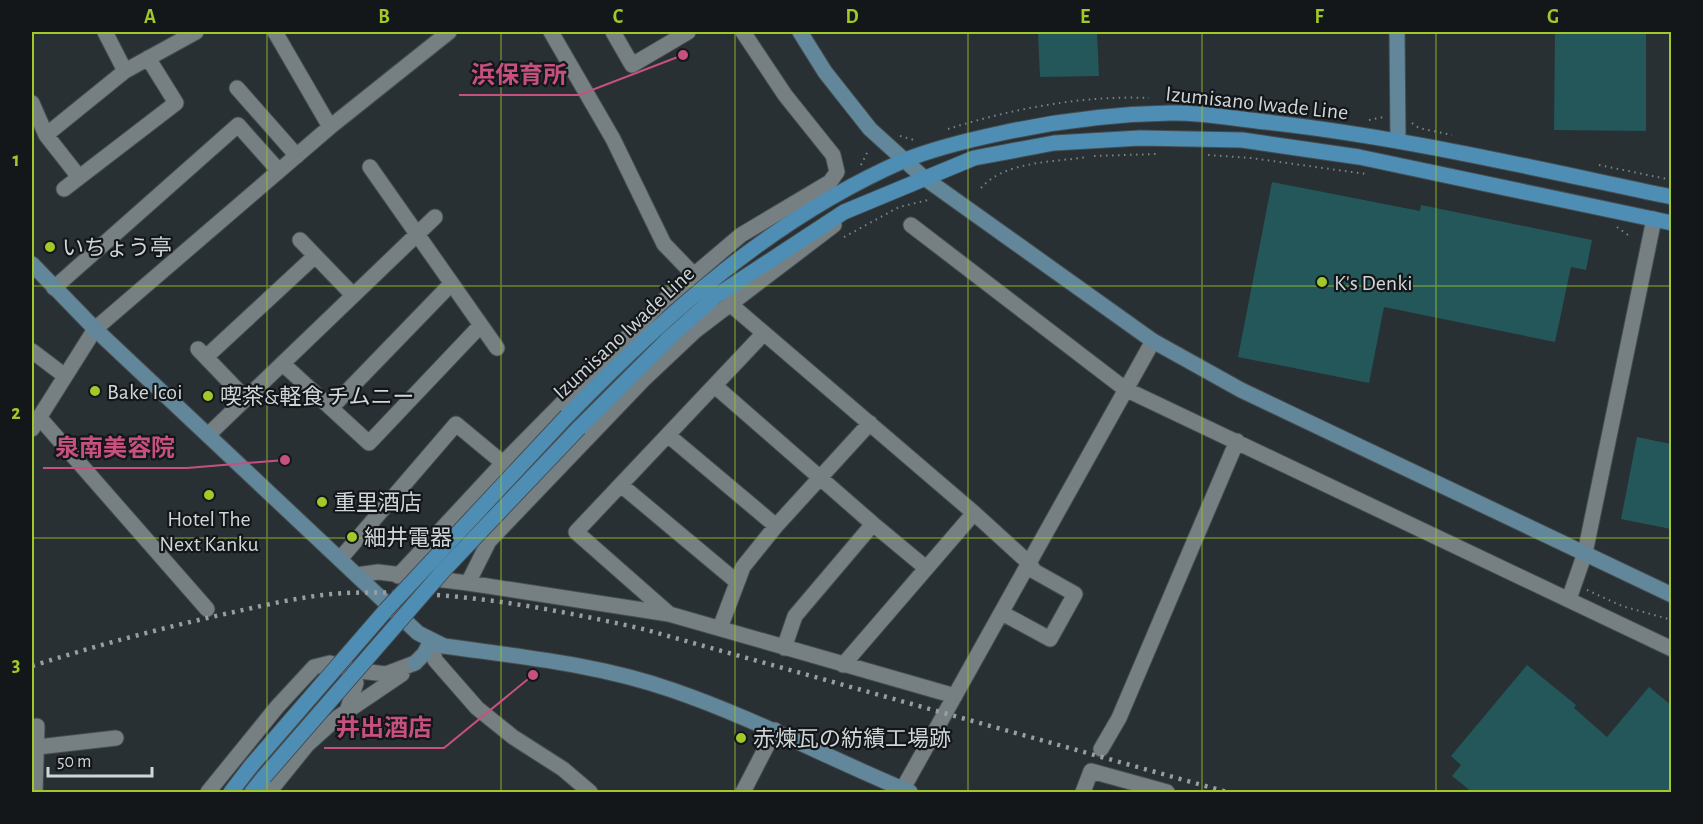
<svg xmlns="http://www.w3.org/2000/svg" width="1703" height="824" viewBox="0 0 1703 824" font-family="'Alegreya Sans','Noto Sans JP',sans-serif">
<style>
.building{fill:#23575a}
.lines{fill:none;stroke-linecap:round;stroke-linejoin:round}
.street-casing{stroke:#464d50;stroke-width:17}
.secondary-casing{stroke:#464d50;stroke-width:17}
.primary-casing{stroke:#464d50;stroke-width:17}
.path{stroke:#7d8386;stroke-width:2;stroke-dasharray:1.5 4.5;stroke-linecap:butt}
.street{stroke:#768083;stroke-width:15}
.secondary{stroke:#62879b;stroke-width:15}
.primary{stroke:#4e8eb4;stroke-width:15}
.rail{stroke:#999fa1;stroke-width:4.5;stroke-dasharray:3 6;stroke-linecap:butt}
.primary-bridge-casing{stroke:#464d50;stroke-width:17;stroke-linecap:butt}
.primary-bridge{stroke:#4e8eb4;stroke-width:15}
.grid{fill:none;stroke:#a1c929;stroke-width:1.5;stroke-opacity:0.55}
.poi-dot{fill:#a1c929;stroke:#141719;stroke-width:2}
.labels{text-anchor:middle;stroke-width:4.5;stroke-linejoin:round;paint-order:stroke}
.street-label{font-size:22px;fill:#d0d5d7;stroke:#141719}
.poi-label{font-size:22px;fill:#d0d5d7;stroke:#141719;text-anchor:start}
.leader{fill:none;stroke:#c65180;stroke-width:2}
.callout-dot{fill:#c65180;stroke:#141719;stroke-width:2}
.callout-label{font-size:24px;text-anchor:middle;font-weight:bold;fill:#c65180;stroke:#141719;stroke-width:4.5;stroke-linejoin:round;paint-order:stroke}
.neatline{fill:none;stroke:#a1c929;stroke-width:2}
.grid-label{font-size:20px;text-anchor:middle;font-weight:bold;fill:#a1c929}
</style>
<rect width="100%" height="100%" fill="#283033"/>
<path class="building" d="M1038,32h59l2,44 -59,1z
M1555,32h91v99l-92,-1z
M1272,182l148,29 1,-6 171,35 -6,30 -15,-3 -16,75 -171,-35 -15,76 -131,-26z
M1637,437l34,7v85l-50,-10z
M1527,665l49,40 -2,3 33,29 42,-50 22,18v87h-199l-20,-16 9,-11 -10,-9z"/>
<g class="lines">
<defs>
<path id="street" d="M105,32l20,39
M275,32l55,95
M551,32l62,107 51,105 29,30
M613,32l19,33 56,-33
M237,88l60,68
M32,103l14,32 33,42
M46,135l79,-64 71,-39
M370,167l127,181
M64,189l112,-86 -28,-45
M911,225l214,164 547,260
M300,240l53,55
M54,288l184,-163 41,46
M730,304l244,209 56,51 4,7 41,23 -25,45 -48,-26
M198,349l48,50
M32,351l33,25
M206,357l109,-101
M283,364l86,79 111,-117
M715,386l158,138 -78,92 -11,32
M331,408l120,-124
M39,417l168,192
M32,429l63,-100 235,-202 119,-95
M208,435l227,-218
M669,436l107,90
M621,485l116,97
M873,524l53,44
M340,559l116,-135 47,39
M357,575l21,-3 90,11 201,31 286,82
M398,576l105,-113 159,-161 79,-67 89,-53 7,-10 -4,-17 -48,-60 -42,-63
M468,583l21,-42 154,-161 52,-49 139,-106
M1569,599l16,-46 69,-334
M668,613l-92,-81 188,-199
M720,628l23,-61 33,-41 94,-103
M431,641l4,19 42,48 36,29 50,32 27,23
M843,665l131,-152
M347,711l9,-28 -5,-13
M38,747l78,-9
M1101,749l18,-31 118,-277
M35,792l2,-66
M208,792l69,-85 37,-40 16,-4 21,7 35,4 29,-11
M269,792l38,-47 30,-27 65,-44
M743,792l32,-62
M901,792l252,-451
M1083,792l8,-21 76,21"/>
<path id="secondary" d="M800,32l25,40 45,57 53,48 230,164 88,49 431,205
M1397,32l1,108
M32,264l63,65 323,304 26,13c77,11 154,18 228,44 82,28 158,69 238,102
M415,663l9,-9 7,-13"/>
<path id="primary" d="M567,416c99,-102 204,-197 336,-255 31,-13 66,-21 99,-28 55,-12 111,-19 168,-20 32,-1 65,6 96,9 137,15 271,47 406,75
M579,428l90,-90 47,-42 128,-84 130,-54 80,-15 86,-5 102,2 117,17 313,66
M231,792l20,-26
M252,792l12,-15"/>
</defs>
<use href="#street" class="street-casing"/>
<use href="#secondary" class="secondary-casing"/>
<use href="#primary" class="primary-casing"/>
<path class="path" d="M1224,101l45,5
M1369,120l15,-3
M1412,123l7,5 33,7
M948,129c63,-20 135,-34 201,-31
M900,136l14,4
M1208,155l43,3 115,16
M1094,156l63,-2
M861,165l8,-16
M1599,165l73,15
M981,188c23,-27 74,-26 107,-31
M1617,227l11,8
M844,237l55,-30 29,-7
M1587,590l35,16 50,14"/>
<use href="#street" class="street"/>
<use href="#secondary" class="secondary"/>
<use href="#primary" class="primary"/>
<path class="rail" d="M32,666c66,-21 133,-39 202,-54 36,-8 74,-17 112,-19 100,-4 200,14 297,36l584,163"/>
<defs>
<path id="primary-bridge" d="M251,766l135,-156 181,-194
M264,777l179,-206 136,-143"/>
</defs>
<use href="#primary-bridge" class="primary-bridge-casing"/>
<use href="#primary-bridge" class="primary-bridge"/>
</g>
<path class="grid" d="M267,32v760M501,32v760M735,32v760M968,32v760M1202,32v760M1436,32v760M32,286h1640M32,538h1640"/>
<g class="poi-dot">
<circle cx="50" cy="247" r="6"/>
<circle cx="1322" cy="282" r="6"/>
<circle cx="95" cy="391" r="6"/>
<circle cx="208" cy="396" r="6"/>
<circle cx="209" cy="495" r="6"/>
<circle cx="322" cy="502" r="6"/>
<circle cx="352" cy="537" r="6"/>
<circle cx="741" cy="738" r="6"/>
</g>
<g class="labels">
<g class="street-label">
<text transform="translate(1257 102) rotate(6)" y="8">Izumisano Iwade Line</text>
<text transform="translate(623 332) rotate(-43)" y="8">Izumisano Iwade Line</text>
</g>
<g class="poi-label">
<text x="62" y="255">いちょう亭</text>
<text x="1334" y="290">K's Denki</text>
<text x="107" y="399">Bake Icoi</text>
<text x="220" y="404">喫茶&amp;軽食 チムニー</text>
<text x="334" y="510">重里酒店</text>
<text x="209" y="526" text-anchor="middle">Hotel The<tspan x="209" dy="25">Next Kanku</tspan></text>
<text x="364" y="545">細井電器</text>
<text x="753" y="746">赤煉瓦の紡績工場跡</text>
</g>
</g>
<path class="leader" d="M683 55L579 95H459M285 460L187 468H43M533 675L444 748H324"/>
<g class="callout-dot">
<circle cx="683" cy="55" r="6"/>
<circle cx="285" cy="460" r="6"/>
<circle cx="533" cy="675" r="6"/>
</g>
<g class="callout-label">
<text x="519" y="83">浜保育所</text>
<text x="115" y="456">泉南美容院</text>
<text x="384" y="736">井出酒店</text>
</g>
<rect width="1703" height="824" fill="none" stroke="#141719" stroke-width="66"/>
<path d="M48 767v9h104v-9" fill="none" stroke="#d0d5d7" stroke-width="3"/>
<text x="57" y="767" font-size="18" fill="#d0d5d7" stroke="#141719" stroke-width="4.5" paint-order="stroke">50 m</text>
<rect x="33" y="33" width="1637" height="758" class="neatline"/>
<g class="grid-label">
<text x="150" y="23">A</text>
<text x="384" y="23">B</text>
<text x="618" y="23">C</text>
<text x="852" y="23">D</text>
<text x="1085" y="23">E</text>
<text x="1319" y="23">F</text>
<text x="1553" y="23">G</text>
<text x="16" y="166">1</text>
<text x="16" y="419">2</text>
<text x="16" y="671">3</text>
</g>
</svg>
